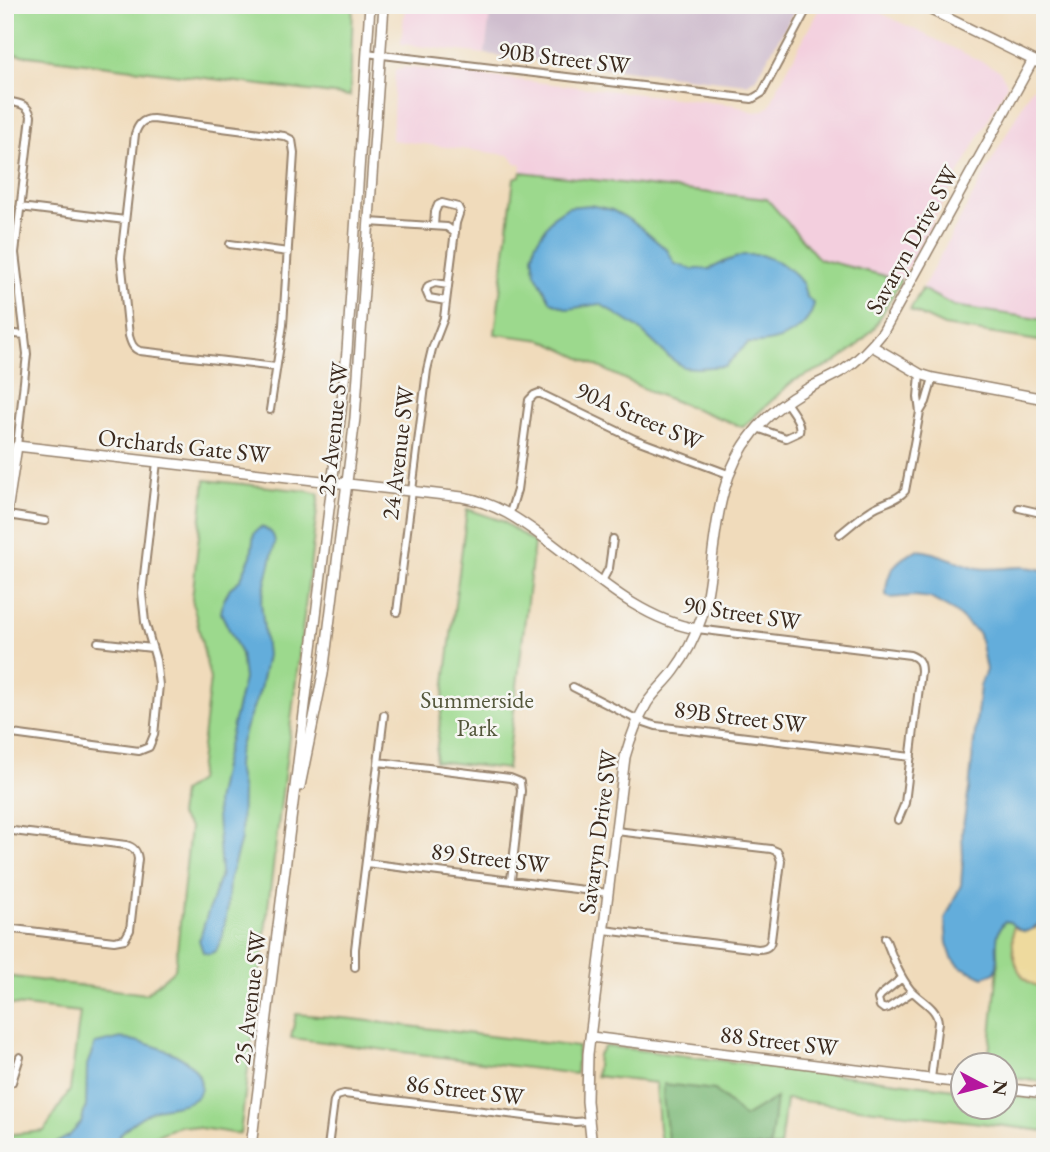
<svg xmlns="http://www.w3.org/2000/svg" width="1050" height="1152" viewBox="0 0 1050 1152" font-family="'EB Garamond',serif">
<style>
.built{fill:#f3cfde}
.industrial{fill:#cfbdce}
.green{fill:#9cd98d;stroke:#6c8256;stroke-width:2}
.forest{fill:#7db978;stroke:#5c724b;stroke-width:2}
.sand{fill:#eeda9e;stroke:#94825e;stroke-width:2}
.water{fill:#63addb;stroke:#4f6c7c;stroke-width:2}
.lines{fill:none;stroke-linecap:round;stroke-linejoin:round}
.street-casing{stroke:#96826c;stroke-width:10}
.secondary-casing{stroke:#96826c;stroke-width:12}
.street{stroke:#fff;stroke-width:6}
.secondary{stroke:#fff;stroke-width:9}
.labels{text-anchor:middle;stroke-width:5;stroke-linejoin:round;paint-order:stroke}
.street-label{font-size:24px;fill:#3b2a1e;stroke:#f6f6f2}
.park-label{font-size:24px;fill:#53563a;stroke:#f6f6f2}
</style>
<rect width="100%" height="100%" fill="#f6f6f2"/>
<filter id="ink" filterUnits="userSpaceOnUse"><feTurbulence type="fractalNoise" baseFrequency=".0143" numOctaves="2"/><feDisplacementMap in="SourceGraphic" scale="14" xChannelSelector="R" yChannelSelector="G"/><feConvolveMatrix kernelMatrix="1 2 1 2 8 2 1 2 1" color-interpolation-filters="sRGB"/></filter>
<filter id="wash" filterUnits="userSpaceOnUse"><feTurbulence type="fractalNoise" baseFrequency=".00686" numOctaves="4" result="noise"/><feDisplacementMap in="SourceGraphic" scale="28" xChannelSelector="R" yChannelSelector="G"/><feGaussianBlur stdDeviation="1.57" result="paint"/><feColorMatrix in="noise" values="0 0 0 0 0 0 0 0 0 0 0 0 0 0 0 0 0 1.4 0 .05"/><feComposite in="paint" operator="in"/></filter>
<g filter="url(#wash)">
<rect width="100%" height="100%" fill="#f0dbbb"/>
<path class="built" d="M405,5h86l-6,49 -84,-10z
M821,5h43l135,65 6,9 2,6 -106,195 -82,-21 -52,-60 -246,-27 1,-8 -6,-1 -7,-8 -117,-15 3,-69 9,-4 332,38 14,6 7,1 7,-2 5,-3 3,-5 4,-11z
M1039,85l6,3v232l-91,-14 -32,-17 109,-200z"/>
<path class="industrial" d="M491,5h307l-42,73 -9,6 -262,-30z"/>
<path class="green" d="M5,5h348l-3,91 -345,-43z
M521,172l246,27 52,60 82,21 -26,47 -19,20 -22,16 -41,18 -50,46 -92,-35 -108,-52 -48,-6 19,-156 6,-2z
M922,289l32,17 91,14v22l-101,-16 -34,-16z
M205,480l102,11 12,3 -79,640 -60,-9 -25,11 -13,11h-137v-12l39,-4 26,-41 10,-78 -75,-8v-28l141,18 29,-25 15,-141 -11,-12 3,-24 16,-11 12,-102 -18,-80z
M467,509l35,12 32,22 -27,226 -72,-8z
M1045,917v165l-40,-5 -1,-13h-16l10,-96 -2,-19 2,-21 7,-7 31,7z
M296,1014l57,5 225,28 -2,27 -285,-36z
M605,1046l357,44v16h42l1,-11 40,5v31l-259,-32 -6,48h-118l-3,-18 -3,-46 -60,-7 2,-21z"/>
<path class="forest" d="M664,1084l51,6 29,27 32,-19 -6,49h-101l-6,-50z"/>
<path class="sand" d="M1045,917v71c-5,-2 -13,-3 -17,-6 -16,-13 -16,-37 -15,-56l12,5 11,-3z"/>
<path class="water" d="M590,205l22,5 13,7 15,10 28,24 7,13 17,5h18l16,-8 17,-6h18l18,7 14,10 10,12 3,12 8,8c-6,29 -40,41 -66,39l-23,23 -28,2 -14,-1 -14,-10 -31,-29 -38,-24 -32,5 -17,-7 -16,-29 -2,-18 2,-11 18,-27 15,-10z
M261,527c9,3 13,6 14,16l-14,59 6,53 -7,35 -15,39 -7,25 -1,13 5,25 -1,47 -12,42 -2,31 -5,26 -6,13 -7,3 -6,-2 -4,-12 22,-67 -5,-71 7,-36 21,-87 -3,-25 -20,-41 2,-11 7,-14 10,-8 11,-24 3,-23z
M918,550c21,2 39,13 60,18 22,4 45,-6 67,3v346c-12,13 -21,22 -35,5l-5,-1c-16,17 -2,44 -11,52 -1,1 -9,3 -11,4l-22,-10 -9,-9 -5,-15 -2,-24 16,-34 2,-28 -1,-25 7,-43 11,-103 6,-16 -7,-36 -24,-22 -25,-14 -16,-2 -24,2 -4,-3c0,-24 10,-36 32,-45z
M122,1038c24,5 77,16 79,47 0,5 -2,11 -7,14 -11,8 -24,6 -36,10 -11,3 -34,18 -39,28 -2,3 -3,6 -5,10h-65l20,-11 12,-13 5,-17 1,-41 8,-21z"/>
</g>
<g filter="url(#ink)">
<g class="lines">
<defs>
<path id="street" d="M366,53l386,46 10,-6 47,-88
M5,101c12,2 23,2 26,15l-16,137 12,101 -10,92
M20,207l105,13
M369,222l78,5 8,6
M230,244l58,8
M446,301l-17,-3 -3,-7 2,-5 7,-3 13,2
M5,333l20,2
M270,410l13,-85 11,-172 -2,-13 -8,-4 -131,-17c-11,0 -15,6 -18,15l-14,124 8,78c2,7 4,13 11,15l136,16
M920,412l6,-10 7,-24
M757,428l29,10 13,-6c3,-10 -8,-21 -13,-30
M1019,508l26,6
M510,513l7,-23 12,-90 5,-5 5,-2 95,46 94,35
M8,515l37,6
M840,534c10,-8 20,-17 31,-24 11,-8 26,-9 34,-19l15,-79 -2,-15 2,-23
M602,581l7,-13 4,-29
M397,612l30,-242 5,-21 12,-31 12,-95 4,-12 -2,-4 -16,-4 -4,2 -3,7 -1,14
M697,629l213,26c8,3 11,7 11,16l-16,132 -7,17
M98,642l54,6
M573,687l65,33 18,6 255,31
M5,733l134,18 10,-4 5,-12 5,-50 -3,-25 -11,-38 -3,-29 15,-131
M379,762l131,16 10,4 1,9 -10,89
M5,830l121,15c8,2 11,6 12,14l-8,71 -5,9 -11,2 -109,-13
M366,863l242,30
M604,930l154,19c7,0 12,-2 13,-9l10,-79 -3,-9 -7,-3 -155,-18
M885,938c7,17 13,36 25,51 9,11 27,18 28,33l-7,57
M355,967v-18l29,-234
M902,978l-21,17 -3,4 2,7 4,3 4,-1 24,-16
M5,1086l7,-4 8,-25
M328,1147l6,-46 3,-5 7,-2 205,25 26,3 13,-1"/>
<path id="secondary" d="M921,5l124,61
M872,346l48,28 13,4 112,21
M5,525l12,-79 445,51c34,6 58,23 85,43 46,34 92,79 150,89
M300,786l23,-112 32,-256 29,-413
M591,1037l371,46
M1004,1088l41,5
M251,1147l90,-736 6,-60 23,-346
M592,1147l-5,-46 1,-47 37,-297c5,-18 12,-37 22,-54 8,-12 19,-21 27,-32 12,-16 21,-34 27,-52 6,-17 8,-35 10,-52 6,-49 10,-95 43,-135 14,-18 33,-32 53,-43 12,-7 26,-12 38,-20 15,-10 27,-23 38,-37l150,-272"/>
</defs>
<use href="#street" class="street-casing"/>
<use href="#secondary" class="secondary-casing"/>
<use href="#street" class="street"/>
<use href="#secondary" class="secondary"/>
</g>
</g>
<g class="labels">
<g class="street-label">
<text transform="translate(564 58) rotate(7)" y="8">90B Street SW</text>
<text transform="translate(912 240) rotate(-61)" y="8">Savaryn Drive SW</text>
<text transform="translate(639 416) rotate(24)" y="8">90A Street SW</text>
<text transform="translate(333 429) rotate(-84)" y="8">25 Avenue SW</text>
<text transform="translate(184 446) rotate(6)" y="8">Orchards Gate SW</text>
<text transform="translate(398 453) rotate(-83)" y="8">24 Avenue SW</text>
<text transform="translate(742 613) rotate(9)" y="8">90 Street SW</text>
<text transform="translate(740 717) rotate(7)" y="8">89B Street SW</text>
<text transform="translate(598 832) rotate(-82)" y="8">Savaryn Drive SW</text>
<text transform="translate(490 858) rotate(7)" y="8">89 Street SW</text>
<text transform="translate(250 998) rotate(-83)" y="8">25 Avenue SW</text>
<text transform="translate(779 1041) rotate(7)" y="8">88 Street SW</text>
<text transform="translate(465 1090) rotate(7)" y="8">86 Street SW</text>
</g>
<g class="park-label">
<text x="477" y="708">Summerside<tspan x="477" dy="28">Park</tspan></text>
</g>
</g>
<rect width="1050" height="1152" fill="none" stroke="#f6f6f2" stroke-width="28"/>
<g transform="translate(984 1086) rotate(97)"><circle r="33" fill="#f6f6f2" stroke="#aba49d" stroke-width="2"/>
<path d="M0-5L12 26L0 18L-12 26Z" fill="#b5179e"/>
<text y="-10" font-size="19" font-weight="bold" text-anchor="middle" fill="#3b2a1e">N</text>
</g>
</svg>
